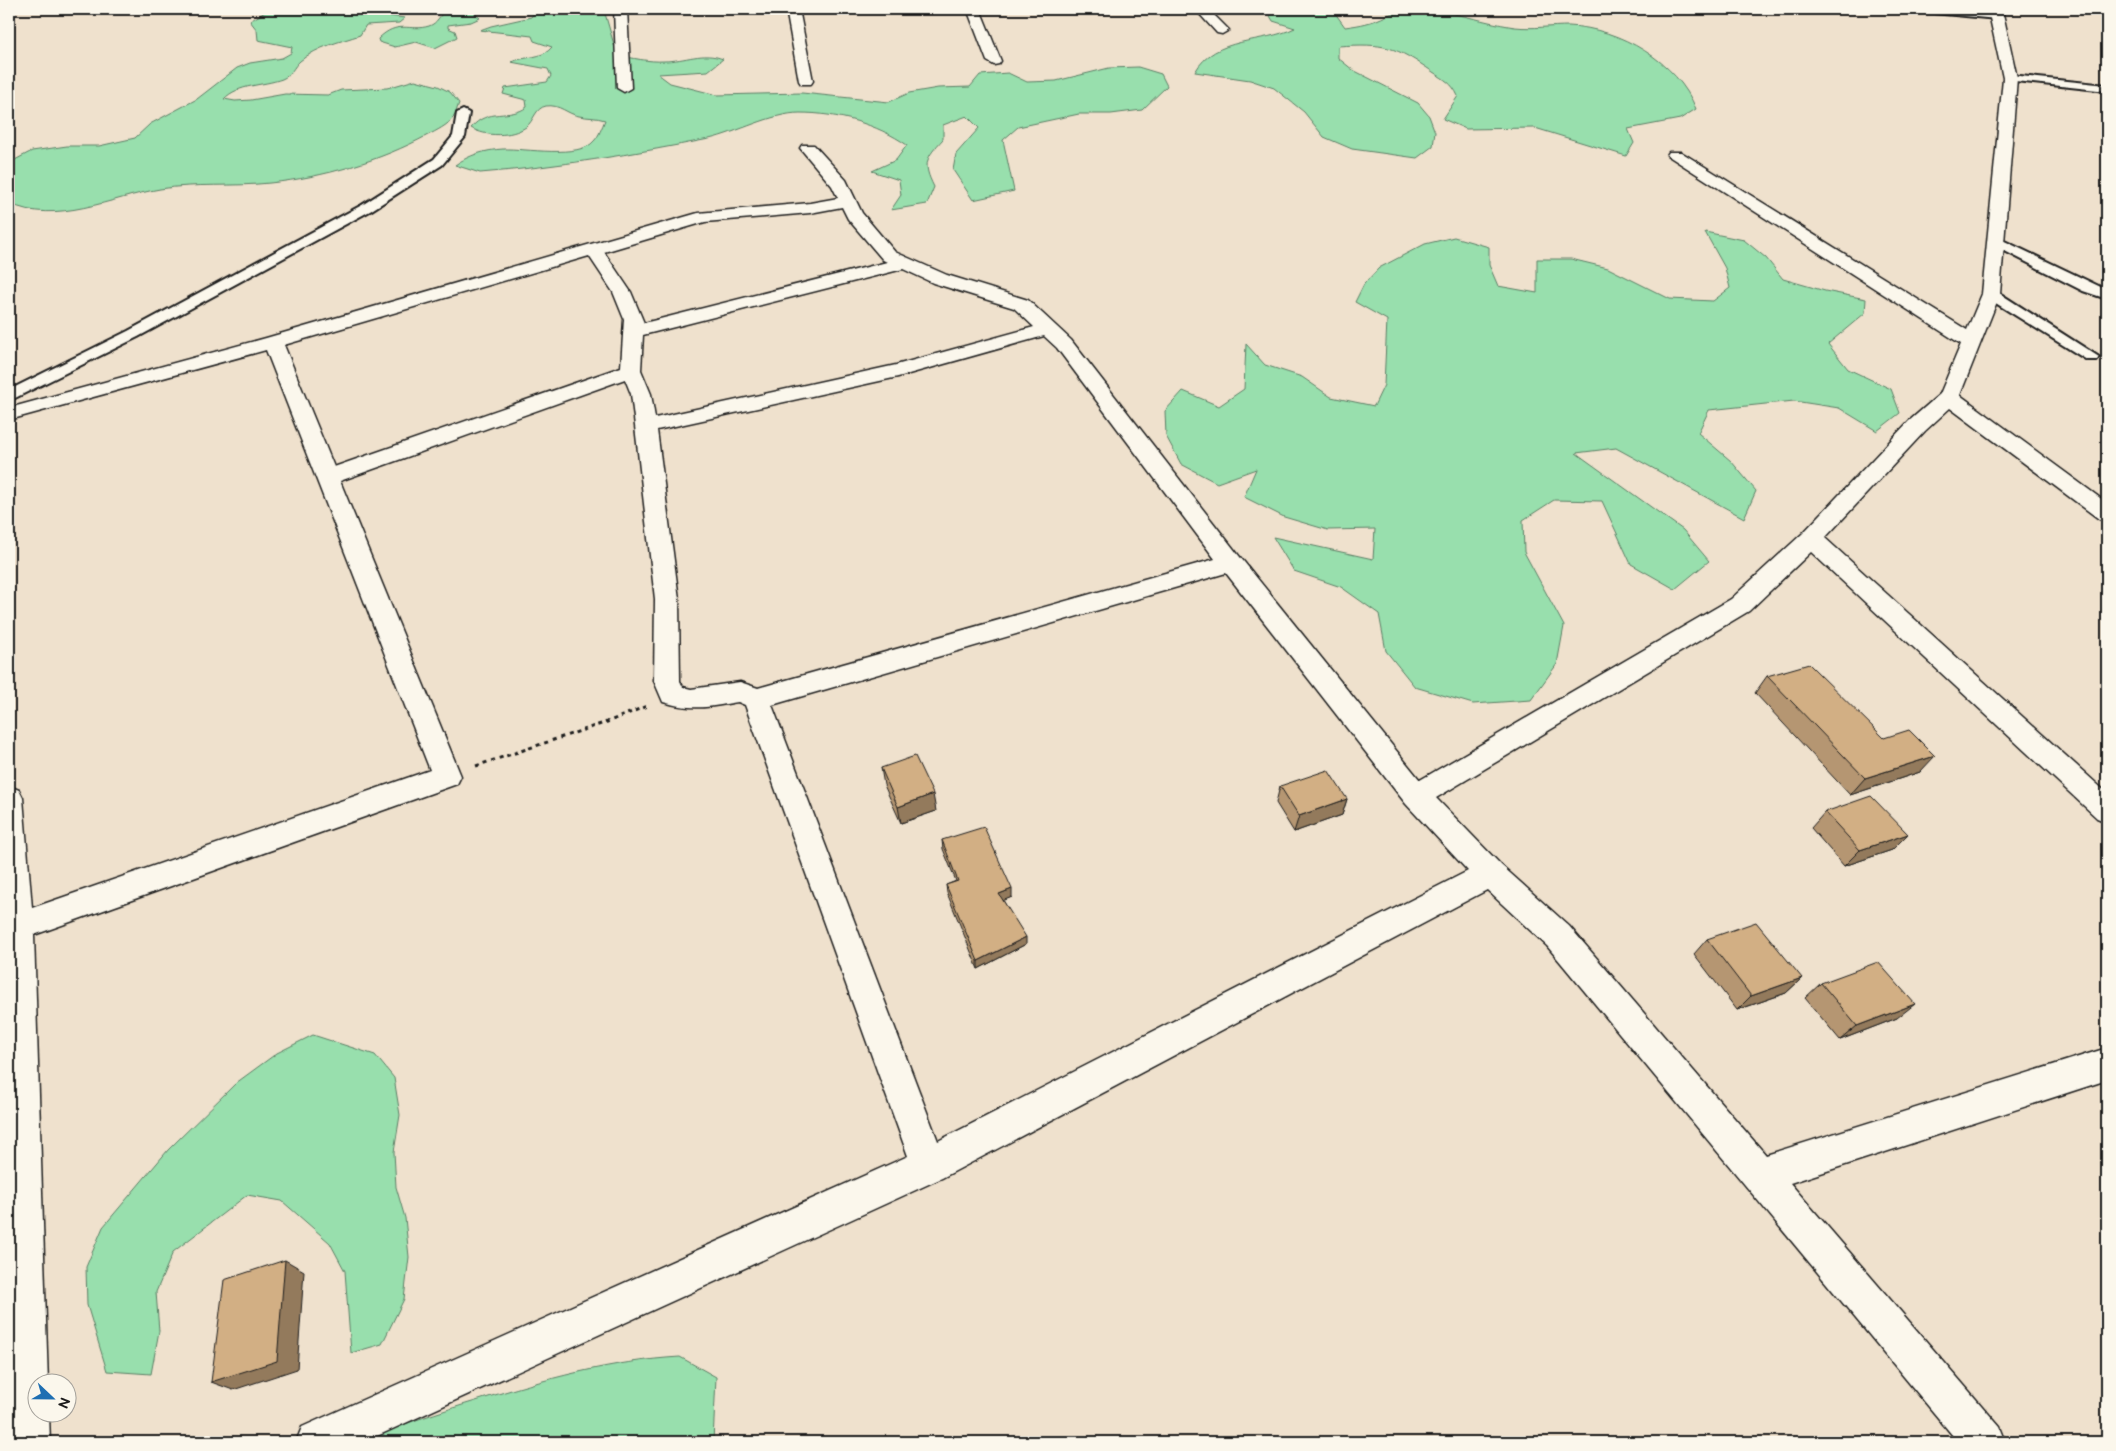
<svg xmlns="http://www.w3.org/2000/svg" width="2116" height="1451" viewBox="0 0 2116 1451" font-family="'Balsamiq Sans',sans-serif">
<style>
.green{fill:#98dfad;stroke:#5a7e64}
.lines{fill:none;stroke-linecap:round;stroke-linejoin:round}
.service-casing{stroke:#1c1c1c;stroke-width:4}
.minor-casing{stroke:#1c1c1c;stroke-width:3}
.path{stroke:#1c1c1c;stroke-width:3;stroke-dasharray:4 4;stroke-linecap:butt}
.service{fill:#fbf7ec;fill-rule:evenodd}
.minor{fill:#fbf7ec;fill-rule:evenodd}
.wall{fill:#b59672;stroke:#1c1c1c}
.shaded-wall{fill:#937a5c;stroke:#1c1c1c}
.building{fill:#d2af84;stroke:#1c1c1c}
</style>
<rect width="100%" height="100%" fill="#efe1cd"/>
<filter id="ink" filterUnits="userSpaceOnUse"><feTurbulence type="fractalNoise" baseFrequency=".02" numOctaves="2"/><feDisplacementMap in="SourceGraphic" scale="10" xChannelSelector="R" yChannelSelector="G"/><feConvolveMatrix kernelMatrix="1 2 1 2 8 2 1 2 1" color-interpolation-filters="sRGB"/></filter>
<g filter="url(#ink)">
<path class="green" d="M270,9h63l72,9 -6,5 -33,2 -6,10c-20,7 -42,11 -60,26 -7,6 -8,14 -18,18 -19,7 -44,5 -58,20l11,2 16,-1 34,-6 43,1 13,-5 46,-2 28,-8 23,6 12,6 9,11c-2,5 -3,11 -6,15 -5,7 -17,13 -25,17 -48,26 -104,42 -158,48 -37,4 -74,0 -110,6 -48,8 -105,37 -151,14v-40l23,-12 35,-5h32l36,-8 15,-14 47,-25 40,-31 13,-5 32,-5 9,-5 1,-6 -34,-7 -1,-10 -7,-9z
M460,9l12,2 8,7 -9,4 -23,3v3l7,3 2,6 -22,11 -19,-6 -21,5 -16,-5 -1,-3c20,-20 32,-7 51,-13 9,-3 10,-11 17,-16z
M530,9l74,1 13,45c15,3 32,7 47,6 21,0 39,-10 59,-2l-15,12 -50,3 12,9 47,12 85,-2 87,9 20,-9 29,-5 32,-1 10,-12 28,-2 19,9 29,-1 53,-13 29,-1 23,7 6,12 -25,24 -31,4h-32l-61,13 -15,13 11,51 -41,9 -20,-30 3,-16 23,-26 -12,-12 -24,9v14c-17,19 -21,24 -9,48l-7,17 -36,6 10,-15 -2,-15 -27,-9 24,-11 11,-15c-30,-21 -70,-32 -107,-32 -28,0 -64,20 -91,26 -76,15 -152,28 -229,34l-25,-8c14,-10 30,-15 48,-16 21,-1 77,10 91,-8 5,-5 8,-14 11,-21 -9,-3 -17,-2 -26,-4 -12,-2 -19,-12 -33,-10 -11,2 -12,15 -20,21 -15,10 -40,10 -55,1 17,-21 38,-8 56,-21l-1,-7 -23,-6 2,-6 42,-6 4,-6 -3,-7 -37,-7c14,-6 32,-3 41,-15l-18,-6 -2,-5 -52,-6 11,-4 40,-9 4,-5z
M1266,9h68l1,4 10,14c7,-1 15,-2 22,-4 14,-3 25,-12 39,-13 38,-3 73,12 109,17 19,2 36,-1 54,-1 50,2 109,36 127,83l-16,10 -52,10 6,14 -8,13 -91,-28 -69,1 -23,-10 15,-23c-6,-13 -13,-16 -25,-24 -38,-26 -48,-29 -95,-26v12l15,12 65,33 11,13 6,16 -2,14 -16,12 -65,-9 -28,-12 -20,-25 -30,-24 -24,-8 -55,-8c20,-36 67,-28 100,-44l-22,-7z
M1705,232l39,8 22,18 17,21 42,12 41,8 -1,14 -37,31 20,25 43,20 9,24 -23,18 -38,-23 -45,-7 -85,9 -11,23 33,28 25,30 -12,27 -128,-70 -40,5 107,77 26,31 -34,28 -44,-25 -29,-63 -48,-1 -31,20 1,32 40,74 -7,38 -26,36 -58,4 -58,-17 -29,-36 -7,-37 -38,-27 -47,-16 -21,-34 100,22 2,-30 -47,1 -44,-13 -40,-20 12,-28 -39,14 -36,-19 -15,-28 -1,-25 18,-20 36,15 25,-17 2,-45 19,21 37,12 29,20 43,9 10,-21 3,-65 -32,-18 9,-18 15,-16 46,-24 29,-7 35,10v18l9,21 39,7v-34h34l37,9 62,31 43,2 17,-13 -5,-20z
M313,1035l62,20 19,23 6,37 -6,37 2,35 9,31 4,39 -5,42 -22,45 -31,9 -6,-82 -15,-28 -48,-42 -35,-6 -74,57 -17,40 3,39 -8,43 -44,-3 -20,-66 -1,-38 17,-40 65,-77 68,-67 41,-30z
M680,1357l36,20 -3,65h-352c39,-18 78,-30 118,-42 66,-21 132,-39 201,-43z"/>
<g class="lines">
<defs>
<path id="service" d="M1918,9h33l46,4 5,3 -5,3 -74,-7z
M2010,75l97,10v6l-101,-11 -1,-2z
M463,110l6,3 -4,24 -23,28 -72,46 -232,126 -129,64v-11l119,-59 234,-126 72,-46 19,-23 4,-23z
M1994,236l113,54v9l-24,-8 -94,-48 -1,-3z
M1991,290l5,1 103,66 -2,3h-10l-101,-63 -2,-3z"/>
<path id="minor" d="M614,9h13l4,79 -7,4 -7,-4z
M786,9h13l14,72 -2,3h-10l-2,-3z
M967,9h13l21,52 -2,3 -5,1 -7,-4z
M1195,9h13l21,21 -7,4 -5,-1z
M1988,9h14l15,69 -17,216 -40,101 147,108v18l-8,-2 -149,-111 -25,23 -100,107 282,255v29l-10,-4 -286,-266 -62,59 -313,187 65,67 68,61 197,229 341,-107v32l-317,103 210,244 6,15h-48l-411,-496 -60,-56 -545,288 -578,264h-68l6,-15 606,-271 -163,-451 -7,-3c-30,5 -44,9 -75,0l-9,-21 1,-82 -20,-173 -4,-32 -6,-15 -285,102 121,295 -4,8 -423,151 14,449h-10v30h11l1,28h-41v-656l10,4 4,8 9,110 398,-138 -164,-420 -257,70v-12l257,-70 432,-125 112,-10 28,-5 -6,-12 -32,-38 2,-3h12l32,35 16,33 33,39 52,23 81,25 43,40 169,217 180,223 311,-181 72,-66 106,-112 31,-27 21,-50 -294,-189 2,-3h12l286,178 15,-36 21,-216zM842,207l6,12 35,41 4,2 -243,61 -13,-31 -27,-40 101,-30 105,-9zM589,256l24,36 11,27 -3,48 -287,100 -50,-122zM903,269l30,14 81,25 20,19 -138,38 -241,53 -4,-24 -10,-24 2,-35zM1044,336l13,12 158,211 -457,129 -18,-6 -49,7 -8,-2 -3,-6 -1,-82 -22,-169 241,-53zM1226,573l180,231 62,67 -530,270 -166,-436z"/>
</defs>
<use href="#service" class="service-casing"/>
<use href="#minor" class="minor-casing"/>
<path class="path" d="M476,766l131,-44 40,-16"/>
<use href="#service" class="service"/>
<use href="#minor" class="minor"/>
</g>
<path class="wall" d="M2107,614v8l-4,-4z
M1767,676l153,96 -70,23 -95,-102z
M881,768l55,43 -35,12 -17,-38z
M1280,786l67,13 -5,16 -48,17 -18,-29z
M1825,812l67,38 -48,16 -33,-38z
M942,840l70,57 -9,3 23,44 -48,25 -31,-76 -1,-8 10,-4 -13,-32z
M1707,939l95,39 -16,15 -49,17 -43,-56z
M1821,983l76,35 -57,22 -35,-42z"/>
<path class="shaded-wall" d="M1935,756l-15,16 -70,23 15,-17z
M933,794l3,17 -35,12 -3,-16z
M1347,799l-5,16 -48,17 5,-16z
M1908,834l-16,16 -48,16 16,-16z
M1012,889v8l-12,5 -1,-8z
M1026,937v7l-48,25v-8z
M1802,978l-16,15 -49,17 14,-14z
M1915,1004l-18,14 -57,22 17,-14z
M285,1260l19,11 -7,98 -64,21 -22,-8z"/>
<path class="building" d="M1809,664l75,74 25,-8 26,26 -70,22 -98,-102z
M915,756l18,38 -35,13 -17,-39z
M1328,770l19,29 -48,17 -19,-30z
M1871,796l37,38 -48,16 -35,-38z
M984,827l28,62 -13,5 27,43 -48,24 -32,-76 12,-4 -16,-41z
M1756,922l46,56 -51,18 -44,-57z
M1878,962l37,42 -58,22 -36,-43z
M285,1260l-8,101 -66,21 13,-102z"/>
</g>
<rect width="2116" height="1451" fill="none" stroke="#fbf7ec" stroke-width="30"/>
<rect x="15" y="15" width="2086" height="1421" fill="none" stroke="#1c1c1c" stroke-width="2" filter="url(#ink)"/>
<g transform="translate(52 1398) rotate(112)"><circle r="24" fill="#fbf7ec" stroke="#a29f99"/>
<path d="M0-4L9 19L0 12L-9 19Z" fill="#1f6fb2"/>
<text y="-8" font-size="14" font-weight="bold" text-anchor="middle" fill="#1c1c1c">N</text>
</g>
</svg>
